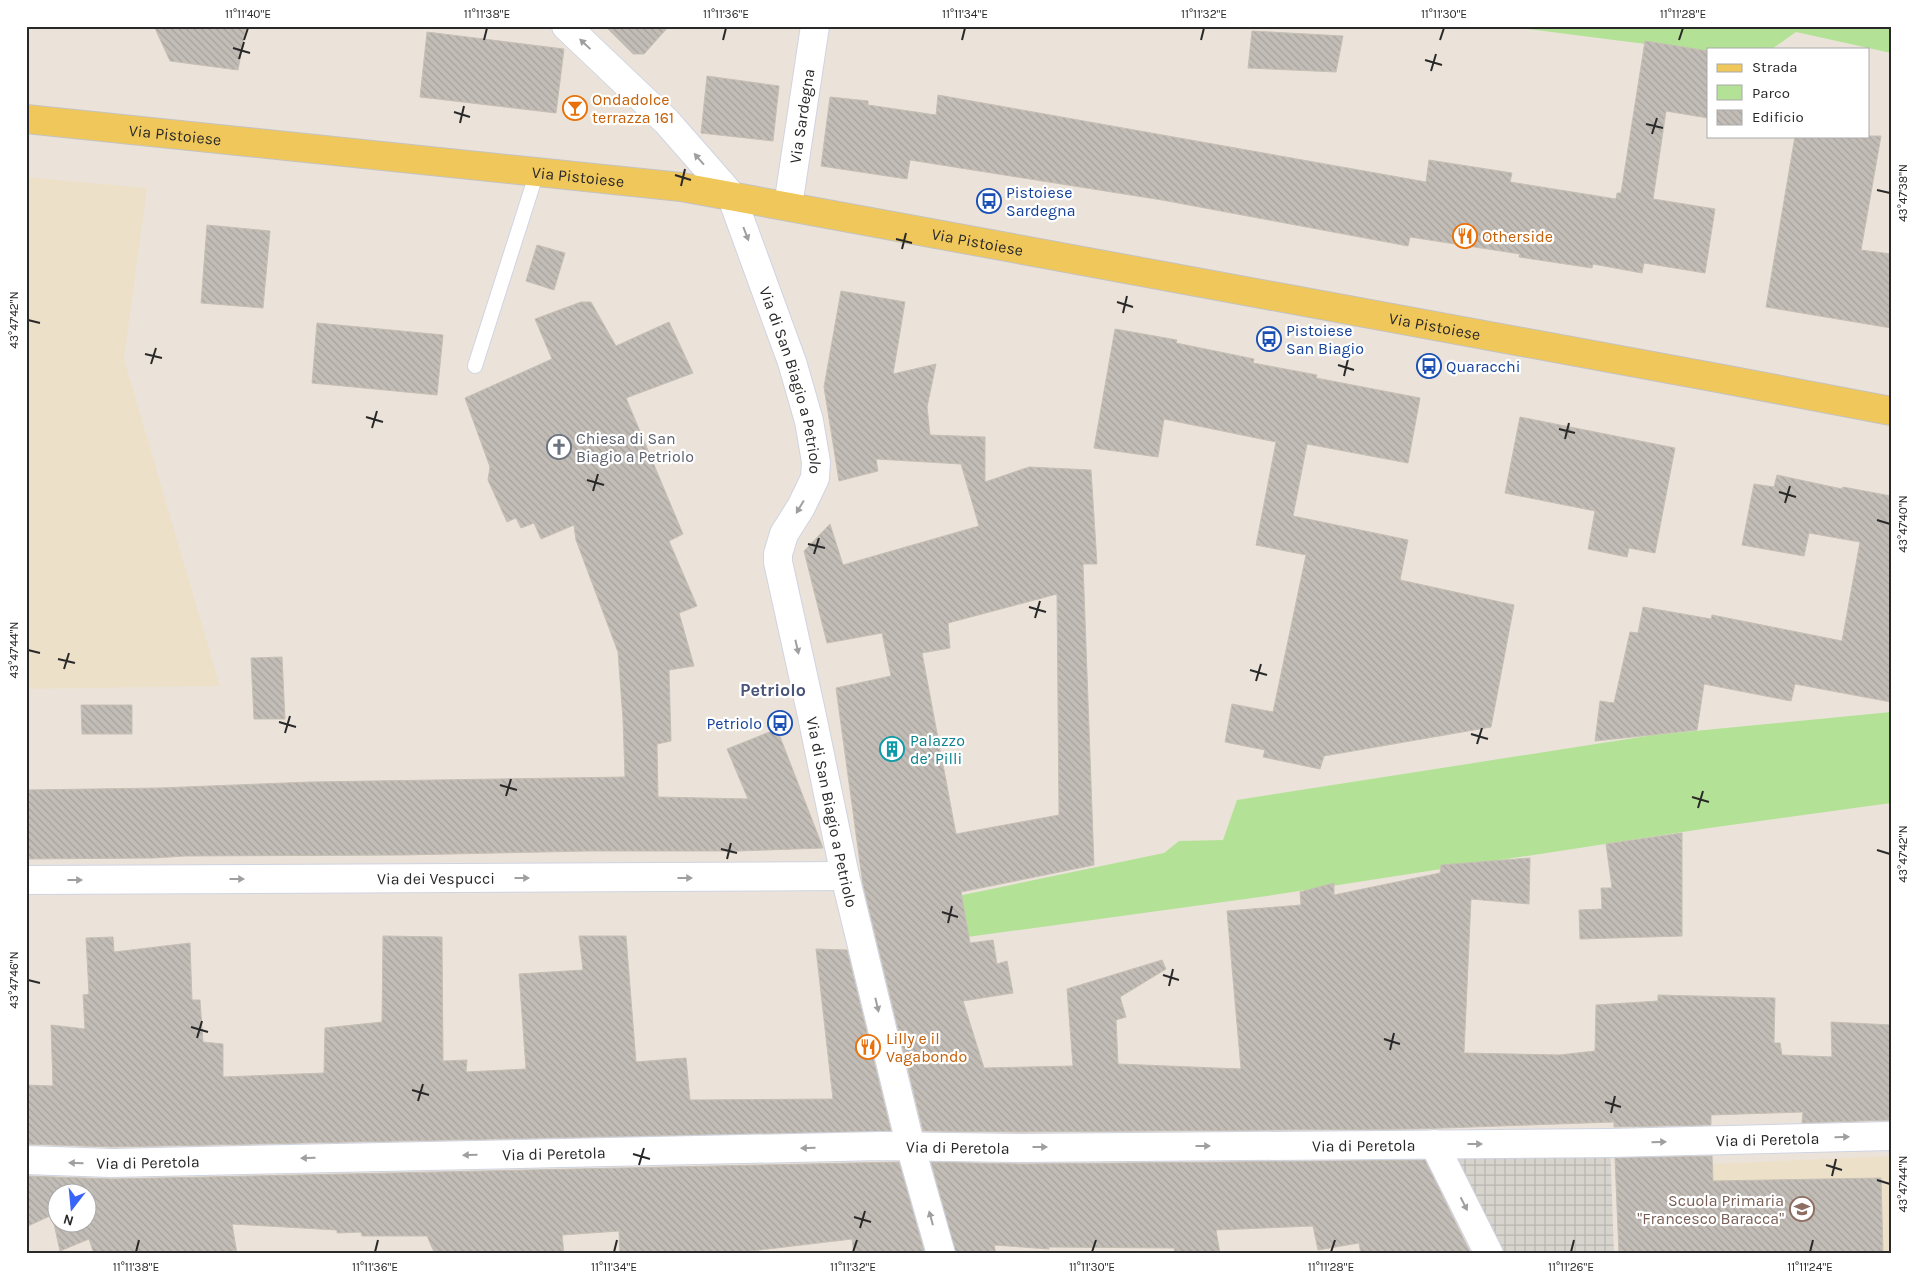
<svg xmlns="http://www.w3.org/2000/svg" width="1917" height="1280" viewBox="0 0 1917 1280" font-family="Karla,sans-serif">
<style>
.education{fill:#ede0c9}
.park{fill:#b3e296}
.plaza{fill:url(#plaza-grid)}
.building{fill:url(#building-back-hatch);stroke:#c6bfb4;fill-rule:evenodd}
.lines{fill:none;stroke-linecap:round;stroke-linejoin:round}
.lane-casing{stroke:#cfd4e2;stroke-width:16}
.street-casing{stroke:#cfd4e2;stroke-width:30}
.primary-casing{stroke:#c3c3c3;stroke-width:30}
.lane{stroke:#fff;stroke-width:14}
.street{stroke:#fff;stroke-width:28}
.primary{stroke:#f0c75a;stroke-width:28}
.oneway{fill:#9f9f9f}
.ticks{fill:none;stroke:#292929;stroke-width:2}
.labels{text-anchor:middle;stroke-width:4.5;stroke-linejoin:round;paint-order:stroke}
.food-label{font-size:16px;fill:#c56008;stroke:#fff;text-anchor:start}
.street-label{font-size:16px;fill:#292929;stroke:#fff}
.transit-label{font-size:16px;fill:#164399;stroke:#fff;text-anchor:start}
.worship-label{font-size:16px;fill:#5b616d;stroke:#fff;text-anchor:start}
.culture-label{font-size:16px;fill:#0d838f;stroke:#fff;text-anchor:start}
.education-label{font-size:16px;fill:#785e54;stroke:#fff;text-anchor:end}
.neighbourhood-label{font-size:18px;font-weight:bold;fill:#495479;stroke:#fff}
.neatline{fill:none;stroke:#292929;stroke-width:2}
.ticks-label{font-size:12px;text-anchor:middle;fill:#292929}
</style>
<defs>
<pattern id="plaza-grid" width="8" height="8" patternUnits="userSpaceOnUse" patternTransform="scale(1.25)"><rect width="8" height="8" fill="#d7d3cd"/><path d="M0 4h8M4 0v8" fill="none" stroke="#b9b5b0"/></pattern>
<pattern id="building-back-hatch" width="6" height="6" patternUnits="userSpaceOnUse" patternTransform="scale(1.25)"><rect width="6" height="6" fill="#c3bdb7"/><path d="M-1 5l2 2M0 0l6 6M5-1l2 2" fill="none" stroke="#a8a29d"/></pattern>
</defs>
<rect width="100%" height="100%" fill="#ebe3da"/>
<path class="education" d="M26,177l121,11 -23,171 96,327 -194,3z
M1891,1156v98h-177l-2,-90z"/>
<path class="park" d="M1504,26h387v27l-95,-21 -24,17h-64v3z
M1891,712v91l-182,25 -449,69 -380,52 -4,-36 288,-60 15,-12 44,-1 14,-40 416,-65z"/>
<path class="plaza" d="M1610,1143l4,111h-125l-55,-110z"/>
<path class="building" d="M154,26h92l-8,44 -68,-9z
M605,26h64l-25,28h-11z
M1252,31l91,5 -7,36 -88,-4z
M427,32l137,17 -8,64 -136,-16z
M1645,41l63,10v67l-42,-7 -13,88 62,10 -10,64 -61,-10 -2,10 -49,-9 -1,4 -73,-11 1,-3 -110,-17 -2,9 -246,-46 -252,-40 -3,19 -86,-13 9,-69 38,4v4l68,10 2,-20 488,87 3,-22 83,13 -2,9 106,17 1,-6h4z
M707,76l72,10 -6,55 -72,-8z
M1795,136h86l-20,114 30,4v74l-125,-21z
M207,225l63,6 -7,77 -62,-5z
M537,245l28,8 -11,37 -28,-9z
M841,291l64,11 -12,72 43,-10 -9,43 3,28 55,2v45l44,-15 62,3 6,94h-14l11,301 -133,27 9,51 23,-3 4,24 10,-3 6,32 -50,8 21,67 89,-2 -6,-77 95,-29 4,9 -46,28 6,20 -10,3 2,44 123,5 -14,-158 74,-6 -1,-13 34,-9v12l106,-22 1,-8 89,-7 -1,46 -58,-5 -7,154 95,2 36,-4 1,-46 62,-4v-6l117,3 -1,45h6l2,12 50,2 -1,-35 60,3v95l-89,3 1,-11 -92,3v10l-97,2v-5l-198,7 -396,3 -97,-1 -60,-246 -27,-197 55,-12 -9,-43 -55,10 -23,-92 26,-27 13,41 136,-39 -18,-62 -85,-5 2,12 -39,10 -15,-94zM1057,594l2,221 -103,19 -34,-181 28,-5 -2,-25z
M581,302h10l25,44 53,-24 24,51 -67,25 57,136 -14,7 28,65 -18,7 15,53 -25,4 2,71 -14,3 1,53 90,2 -21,-50 50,-20 46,119 -84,3h-151l-185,4 -218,1 -31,2 -128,1v-69l133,-2 151,-6 315,-5 -2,-58 -5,-67 -42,-112 -2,-15 -33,14 -7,-16 -13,5 -5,-10 -9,4 -19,-42 2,-13 -25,-69 87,-39 -17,-40z
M317,323l126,12 -6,60 -125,-12z
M1115,329l62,11 -1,3 78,16 -1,4 64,12 -1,3 104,20 -12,65 -101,-19 -14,72 115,24 -8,40 114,25 -23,122 -167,29 -4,13 -57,-12 2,-7 -40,-8 7,-38 41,8 33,-157 -50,-10 20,-103 -112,-23 -6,38 -64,-9z
M1520,417l155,31 -20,105 -26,-5 -2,9 -39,-8 7,-38 -90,-18z
M1777,475l65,14 1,-2 48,9v206l-96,-18 -4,17 -87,-17 -7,46 -102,11 5,-40 14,2 16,-71 8,1 5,-26 68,12 1,-4 130,26 18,-99 -51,-9 -5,23 -62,-11 12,-61 20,3z
M282,657l3,62h-31l-3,-61z
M81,705h51v29h-50z
M1682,833v103l-102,3 -1,-29 23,-1 -1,-21h11l-6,-44z
M383,936l59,1 1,124 24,-1 -1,12 60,-3 -7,-95 64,-4 -4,-34h47l10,126 50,-4 4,42 143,-1 -17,-150 31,1 44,181 -779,16 -86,-3v-59l27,1 -2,-61 34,4 -2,-34 6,-1 -3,-56 27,-1 1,15 76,-9 2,57h8l3,42 20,2v33l101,-4 1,-45 57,-6z
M1712,1156l1,25 168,-3 2,76h-264l-4,-96z
M1425,1160l46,94h-110l-2,-11 -41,7 -5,-24 -97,4 4,24h-45l-1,-6 -126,-1 1,2 -55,-4 2,9h-40l-25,-92 89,2z
M899,1162l26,92h-71l-2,-15 -126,15h-106l-1,-23 -57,4 2,19h-129l-8,-18h-65l-1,-4 -24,1v-3l-105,-6 5,30h-143l-5,-15 -29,12 -8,-36 -26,12v-51l86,3zM58,1192h30v30h-30z"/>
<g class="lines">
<defs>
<path id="lane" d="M475,366l62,-194"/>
<g id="street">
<path id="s1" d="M566,26l101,96 64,73 61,167 17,59 7,41 -1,16 -14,29 -17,27 -6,20v8l34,154 33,160 67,276 29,102"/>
<path id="s2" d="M788,206l27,-180"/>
<path id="s3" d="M26,880l819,-4"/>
<path d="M1434,1144l55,110"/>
<path id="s4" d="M26,1160l86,3 769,-17 139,2 590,-5 281,-7"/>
</g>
<g id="primary">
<path id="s5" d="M26,119l655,68 1042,192 168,32"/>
</g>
</defs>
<use href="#lane" class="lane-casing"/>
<use href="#street" class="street-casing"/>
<use href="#primary" class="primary-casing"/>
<use href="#lane" class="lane"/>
<use href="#street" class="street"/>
<use href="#primary" class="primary"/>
</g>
<defs><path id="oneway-solid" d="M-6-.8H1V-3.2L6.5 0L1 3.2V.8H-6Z" transform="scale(1.25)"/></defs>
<g class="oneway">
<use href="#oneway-solid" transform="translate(585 44) rotate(-137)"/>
<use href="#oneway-solid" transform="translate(699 159) rotate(-131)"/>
<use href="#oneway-solid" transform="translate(746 234) rotate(69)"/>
<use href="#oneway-solid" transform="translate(800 507) rotate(121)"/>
<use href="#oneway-solid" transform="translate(797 647) rotate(77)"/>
<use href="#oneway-solid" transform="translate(522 878)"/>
<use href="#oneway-solid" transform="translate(685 878)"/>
<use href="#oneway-solid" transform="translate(237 879)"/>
<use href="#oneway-solid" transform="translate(75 880)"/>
<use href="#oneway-solid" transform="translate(877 1005) rotate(77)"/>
<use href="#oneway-solid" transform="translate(1842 1137) rotate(-1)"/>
<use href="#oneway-solid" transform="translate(1659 1142) rotate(-1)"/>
<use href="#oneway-solid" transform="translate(1475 1144)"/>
<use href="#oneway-solid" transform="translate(1203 1146)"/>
<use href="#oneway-solid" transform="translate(1040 1147)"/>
<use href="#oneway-solid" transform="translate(808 1148) rotate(179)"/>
<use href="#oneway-solid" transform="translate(470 1155) rotate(179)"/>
<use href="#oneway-solid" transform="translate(308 1158) rotate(179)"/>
<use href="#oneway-solid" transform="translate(76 1163) rotate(-179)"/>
<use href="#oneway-solid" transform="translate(1464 1204) rotate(63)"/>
<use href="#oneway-solid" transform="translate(931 1218) rotate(-105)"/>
</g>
<path class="ticks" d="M244,40l4,-12M484,40l3,-12M723,40l3,-12M962,40l3,-12M1201,40l3,-12M1440,40l4,-12M1679,40l4,-12M233,48l17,5M239,59l5,-17M1425,60l17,5M1431,71l5,-17M454,112l16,5M460,123l4,-17M1646,124l17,4M1652,134l5,-16M675,175l16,5M681,186l4,-17M1877,190l13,3M896,239l16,4M902,249l4,-16M1117,302l16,5M1123,313l4,-17M28,320l12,3M145,354l17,4M151,364l5,-16M1338,365l16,5M1344,376l4,-17M366,417l17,5M372,428l5,-17M1559,429l16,4M1565,439l4,-16M587,480l17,5M593,491l5,-17M1779,492l17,5M1785,503l5,-17M1877,520l13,4M808,544l17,4M814,554l5,-16M1029,607l17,5M1035,618l5,-17M28,650l12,3M58,659l17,4M64,669l5,-16M1250,670l17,5M1256,681l5,-17M279,722l17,5M285,733l5,-17M1471,734l17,5M1477,744l5,-16M500,785l17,5M506,796l5,-17M1692,797l17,5M1698,808l5,-17M721,849l16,4M1877,850l13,4M727,859l4,-16M942,912l16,5M948,923l4,-17M1163,975l16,5M28,980l12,3M1169,986l4,-17M191,1027l17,5M197,1038l5,-17M1384,1039l16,5M1390,1050l4,-17M412,1090l17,5M418,1101l5,-17M1605,1102l16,5M1611,1113l4,-17M633,1154l17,5M639,1165l5,-17M1826,1165l16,5M1832,1176l4,-17M1877,1180l13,4M854,1217l17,5M860,1228l5,-17M136,1252l3,-12M375,1252l3,-12M614,1252l3,-12M853,1252l4,-12M1092,1252l4,-12M1331,1252l4,-12M1571,1252l3,-12M1810,1252l3,-12"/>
<defs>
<symbol id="bar-ring" viewBox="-11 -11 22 22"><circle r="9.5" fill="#fff" stroke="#e8710a" stroke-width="1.5"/><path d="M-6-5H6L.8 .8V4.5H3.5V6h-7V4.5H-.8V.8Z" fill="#e8710a"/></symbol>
<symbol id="bus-ring" viewBox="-11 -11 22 22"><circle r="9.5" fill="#fff" stroke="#1a4fb4" stroke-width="1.5"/><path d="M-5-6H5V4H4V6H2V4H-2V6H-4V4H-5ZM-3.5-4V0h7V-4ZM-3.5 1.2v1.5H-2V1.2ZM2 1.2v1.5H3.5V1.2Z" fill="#1a4fb4"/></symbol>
<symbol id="restaurant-ring" viewBox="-11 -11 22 22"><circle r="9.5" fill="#fff" stroke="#e8710a" stroke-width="1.5"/><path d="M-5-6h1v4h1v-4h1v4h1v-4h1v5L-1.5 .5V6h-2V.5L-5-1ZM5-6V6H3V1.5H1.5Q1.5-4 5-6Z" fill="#e8710a"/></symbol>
<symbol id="church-ring" viewBox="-11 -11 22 22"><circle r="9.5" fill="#fff" stroke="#6b7280" stroke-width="1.5"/><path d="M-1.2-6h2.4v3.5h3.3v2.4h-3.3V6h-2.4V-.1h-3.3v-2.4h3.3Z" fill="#6b7280"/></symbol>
<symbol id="building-ring" viewBox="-11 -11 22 22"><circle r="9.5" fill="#fff" stroke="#0f9aa8" stroke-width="1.5"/><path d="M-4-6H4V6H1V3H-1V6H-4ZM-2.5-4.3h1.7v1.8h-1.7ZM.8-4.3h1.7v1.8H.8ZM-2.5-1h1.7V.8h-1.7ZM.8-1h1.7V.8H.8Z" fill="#0f9aa8"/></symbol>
<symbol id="school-ring" viewBox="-11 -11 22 22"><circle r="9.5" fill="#fff" stroke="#8d6e63" stroke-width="1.5"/><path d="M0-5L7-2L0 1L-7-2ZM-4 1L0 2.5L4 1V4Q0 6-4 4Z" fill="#8d6e63"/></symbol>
</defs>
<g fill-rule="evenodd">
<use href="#bar-ring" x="561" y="94" width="28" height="28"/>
<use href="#bus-ring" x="975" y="187" width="28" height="28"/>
<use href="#restaurant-ring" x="1451" y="222" width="28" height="28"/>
<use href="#bus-ring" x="1255" y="325" width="28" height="28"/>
<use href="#bus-ring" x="1415" y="352" width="28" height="28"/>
<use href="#church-ring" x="545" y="433" width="28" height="28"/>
<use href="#bus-ring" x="766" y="709" width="28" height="28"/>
<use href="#building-ring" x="878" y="735" width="28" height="28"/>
<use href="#restaurant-ring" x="854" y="1033" width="28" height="28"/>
<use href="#school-ring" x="1788" y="1195" width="28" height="28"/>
</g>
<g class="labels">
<g class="food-label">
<text x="592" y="105">Ondadolce<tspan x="592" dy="18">terrazza 161</tspan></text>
<text x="1482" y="242">Otherside</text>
<text x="886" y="1044">Lilly e il<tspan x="886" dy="18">Vagabondo</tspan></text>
</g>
<g class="street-label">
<text dy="6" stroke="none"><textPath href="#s2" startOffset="91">Via Sardegna</textPath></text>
<text dy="6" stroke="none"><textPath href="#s5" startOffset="150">Via Pistoiese</textPath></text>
<text dy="6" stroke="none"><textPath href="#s5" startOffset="555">Via Pistoiese</textPath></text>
<text dy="6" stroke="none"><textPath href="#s5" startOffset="960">Via Pistoiese</textPath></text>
<text dy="6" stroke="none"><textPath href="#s5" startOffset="1425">Via Pistoiese</textPath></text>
<text dy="6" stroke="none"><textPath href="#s1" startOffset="432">Via di San Biagio a Petriolo</textPath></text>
<text dy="6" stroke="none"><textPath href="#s1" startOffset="882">Via di San Biagio a Petriolo</textPath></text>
<text dy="6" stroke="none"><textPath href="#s3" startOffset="410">Via dei Vespucci</textPath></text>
<text dy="6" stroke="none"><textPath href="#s4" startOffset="1742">Via di Peretola</textPath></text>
<text dy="6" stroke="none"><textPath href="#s4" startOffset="1338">Via di Peretola</textPath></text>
<text dy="6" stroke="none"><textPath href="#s4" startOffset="932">Via di Peretola</textPath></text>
<text dy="6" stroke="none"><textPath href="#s4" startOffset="528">Via di Peretola</textPath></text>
<text dy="6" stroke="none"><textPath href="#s4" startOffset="122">Via di Peretola</textPath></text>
</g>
<g class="transit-label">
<text x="1006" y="198">Pistoiese<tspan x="1006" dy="18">Sardegna</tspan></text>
<text x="1286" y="336">Pistoiese<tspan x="1286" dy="18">San Biagio</tspan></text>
<text x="1446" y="372">Quaracchi</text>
<text x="762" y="729" text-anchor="end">Petriolo</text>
</g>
<g class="worship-label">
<text x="576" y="444">Chiesa di San<tspan x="576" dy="18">Biagio a Petriolo</tspan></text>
</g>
<g class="culture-label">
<text x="910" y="746">Palazzo<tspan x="910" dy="18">de’ Pilli</tspan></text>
</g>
<g class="education-label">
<text x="1784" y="1206">Scuola Primaria<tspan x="1784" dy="18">"Francesco Baracca"</tspan></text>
</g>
<g class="neighbourhood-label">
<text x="773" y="696">Petriolo</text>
</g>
</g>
<rect width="1917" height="1280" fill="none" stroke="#ffffff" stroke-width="55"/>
<rect x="1707" y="48" width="162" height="90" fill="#ffffff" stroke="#a9a9a9"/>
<rect x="1717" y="64" width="25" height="8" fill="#f0c75a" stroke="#a9a9a9"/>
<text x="1752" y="72" font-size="15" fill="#292929">Strada</text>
<rect x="1717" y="85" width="25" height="15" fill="#b3e296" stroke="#a9a9a9"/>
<text x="1752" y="98" font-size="15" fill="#292929">Parco</text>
<rect x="1717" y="110" width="25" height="15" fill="url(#building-back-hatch)" stroke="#a9a9a9"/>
<text x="1752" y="122" font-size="15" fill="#292929">Edificio</text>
<g transform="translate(72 1208) rotate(196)"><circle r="24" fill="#ffffff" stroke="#a9a9a9"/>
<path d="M0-4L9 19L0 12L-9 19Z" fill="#3964f9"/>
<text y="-8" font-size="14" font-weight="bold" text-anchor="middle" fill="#292929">N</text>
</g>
<rect x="28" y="28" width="1862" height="1224" class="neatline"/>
<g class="ticks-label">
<text x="248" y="18">11°11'40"E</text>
<text x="487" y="18">11°11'38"E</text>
<text x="726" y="18">11°11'36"E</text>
<text x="965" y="18">11°11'34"E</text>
<text x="1204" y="18">11°11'32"E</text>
<text x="1444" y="18">11°11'30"E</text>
<text x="1683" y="18">11°11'28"E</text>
<text transform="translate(1903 193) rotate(-90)" y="4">43°47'38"N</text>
<text transform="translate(14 320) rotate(-90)" y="4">43°47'42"N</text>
<text transform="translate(1903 524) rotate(-90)" y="4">43°47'40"N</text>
<text transform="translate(14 650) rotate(-90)" y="4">43°47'44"N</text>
<text transform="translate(1903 854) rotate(-90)" y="4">43°47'42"N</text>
<text transform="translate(14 980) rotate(-90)" y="4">43°47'46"N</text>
<text transform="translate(1903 1184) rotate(-90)" y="4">43°47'44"N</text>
<text x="136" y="1271">11°11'38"E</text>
<text x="375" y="1271">11°11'36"E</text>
<text x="614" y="1271">11°11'34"E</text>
<text x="853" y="1271">11°11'32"E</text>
<text x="1092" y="1271">11°11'30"E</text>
<text x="1331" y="1271">11°11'28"E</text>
<text x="1571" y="1271">11°11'26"E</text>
<text x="1810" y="1271">11°11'24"E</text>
</g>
</svg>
